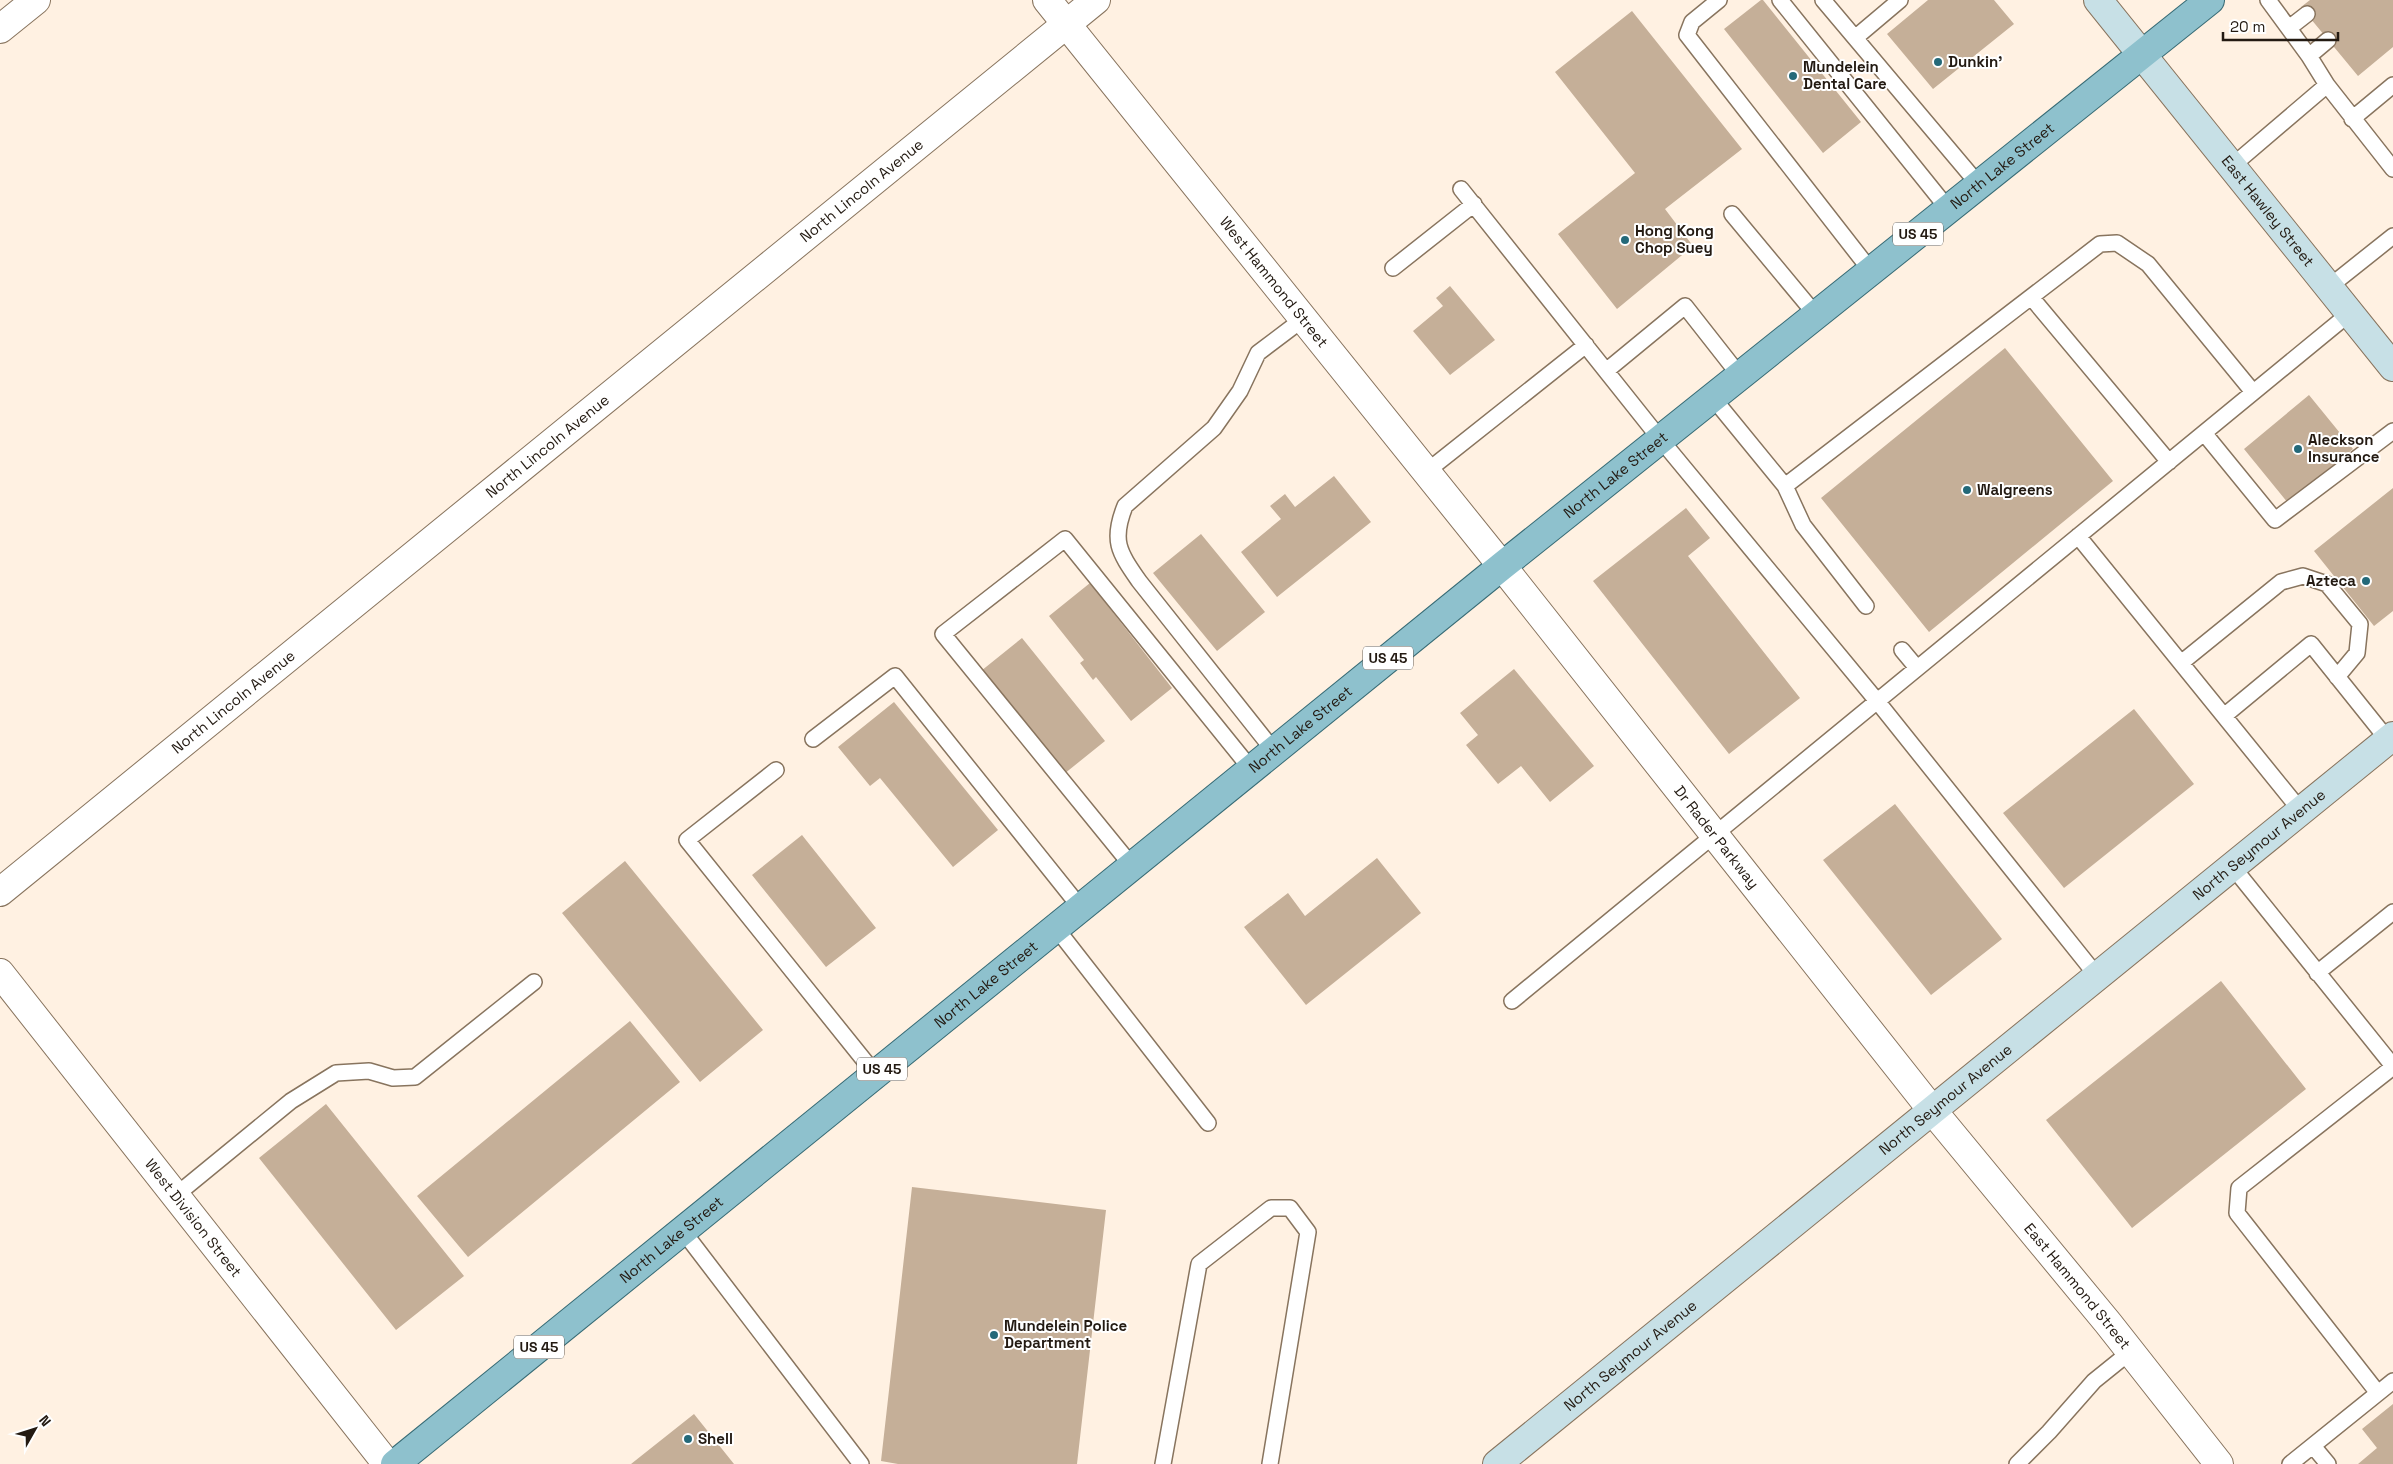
<svg xmlns="http://www.w3.org/2000/svg" width="2393" height="1464" viewBox="0 0 2393 1464" font-family="'Space Grotesk',sans-serif">
<style>
.building{fill:#c5af98}
.lines{fill:none;stroke-linecap:round;stroke-linejoin:round}
.lane-casing{stroke:#88745e;stroke-width:18}
.street-casing{stroke:#88745e;stroke-width:30}
.secondary-casing{stroke:#88745e;stroke-width:30}
.primary-casing{stroke:#386b75;stroke-width:30}
.lane{stroke:#fff;stroke-width:15}
.street{stroke:#fff;stroke-width:28}
.secondary{stroke:#c7e0e6;stroke-width:28}
.primary{stroke:#8ec1cd;stroke-width:28}
.poi-dot{fill:#246979;stroke:#fff;stroke-width:2}
.labels{text-anchor:middle;stroke-width:4;stroke-linejoin:round;paint-order:stroke}
.shield{fill:#fff;stroke:#655f59;stroke-width:1}
.shield-label{font-size:14px;font-weight:bold;fill:#231a12}
.poi-label{font-size:15px;font-weight:bold;fill:#231a12;stroke:#fff;text-anchor:start}
.street-label{font-size:15px;fill:#231a12;stroke:#fff}
</style>
<rect width="100%" height="100%" fill="#fff1e2"/>
<path class="building" d="M1761,0h2l98,122 -38,31 -99,-124z
M1928,0h66l20,24 -81,65 -46,-55z
M2310,0h83v47l-35,29 -57,-69z
M1632,11l110,138 -77,60 28,37 -76,63 -59,-75 77,-61 -80,-101z
M1450,286l45,54 -45,35 -37,-44 30,-25 -7,-8z
M2005,348l108,133 -184,151 -108,-134z
M2309,395l44,54 -65,54 -44,-54z
M1334,476l37,46 -94,75 -36,-45 40,-33 -11,-13 15,-12 10,13z
M2393,488v123l-19,15 -60,-75z
M1686,508l24,30 -22,18 112,142 -71,56 -136,-173z
M1201,534l64,78 -48,39 -64,-78z
M1090,583l82,105 -41,33 -35,-44 -3,3 -13,-17 4,-3 -35,-44z
M1022,638l83,103 -41,33 -83,-103z
M1514,669l80,97 -44,36 -29,-36 -23,18 -32,-39 12,-10 -18,-22z
M894,702l104,128 -45,37 -73,-89 -10,8 -32,-39z
M2134,709l60,75 -130,104 -61,-75z
M1895,804l107,135 -71,56 -108,-135z
M802,835l74,93 -50,39 -74,-92z
M1377,858l44,55 -115,92 -62,-78 44,-34 17,23z
M625,861l138,169 -63,52 -138,-169z
M2221,981l85,108 -174,139 -86,-108z
M630,1021l50,61 -212,175 -51,-61z
M326,1104l138,172 -68,54 -137,-172z
M912,1187l194,23 -29,254h-179l-17,-3z
M2393,1404v60h-35l19,-16 -15,-19z
M694,1414l40,50h-103z"/>
<g class="lines">
<defs>
<path id="lane" d="M1719,0l-27,22 -5,13 184,236
M1780,0l169,210
M1823,0l156,185
M2268,0l41,56 18,29
M2289,28l18,-14
M1855,38l45,-38
M2309,56l19,-16
M2352,119l41,-34
M2232,166l95,-81 66,84
M1461,189l200,251 216,261 220,275
M1732,214l84,101
M1393,268l81,-64
M2329,287l64,-51
M2031,297l138,165
M1606,371l79,-65 55,70
M1713,398l72,88 18,39 63,81
M2204,433l71,87 118,-89
M1426,472l160,-127
M1785,486l315,-242 17,-1 31,21 105,128
M2078,536l223,275
M1902,650l15,18
M2181,663l100,-81 22,-6 24,8 33,40 -3,29 -20,24
M2224,716l87,-72 77,96
M813,739l82,-63 185,231
M1274,751l-135,-170c-20,-29 -28,-40 -14,-75l89,-78 26,-37 18,-38 45,-34
M776,770l-89,70 189,235
M1132,866l-189,-232 122,-95 186,230
M2232,866l161,200
M1056,928l152,195
M2317,973l76,-61
M1512,1001l838,-688
M175,1196l116,-95 45,-28 33,-2 24,7 22,-1 119,-95
M683,1231l178,233
M2378,1393l-141,-180 2,-25 154,-121
M2313,1446l15,18
M1163,1464l36,-200 72,-56h19l18,24 -38,232
M2017,1464l32,-32 45,-51 36,-29
M2290,1464l103,-83"/>
<g id="street">
<path id="s1" d="M1047,0l455,566 430,544 176,213 111,141"/>
<path d="M0,29l36,-29"/>
<path id="s2" d="M0,892l1096,-892"/>
<path id="s3" d="M0,973l387,491"/>
</g>
<g id="secondary">
<path id="s4" d="M2098,0l295,367"/>
<path id="s5" d="M1497,1464l896,-728"/>
</g>
<g id="primary">
<path id="s6" d="M395,1464l1107,-898 708,-566"/>
</g>
</defs>
<use href="#lane" class="lane-casing"/>
<use href="#street" class="street-casing"/>
<use href="#secondary" class="secondary-casing"/>
<use href="#primary" class="primary-casing"/>
<use href="#lane" class="lane"/>
<use href="#street" class="street"/>
<use href="#secondary" class="secondary"/>
<use href="#primary" class="primary"/>
</g>
<g class="poi-dot">
<circle cx="1938" cy="62" r="5"/>
<circle cx="1793" cy="76" r="5"/>
<circle cx="1625" cy="240" r="5"/>
<circle cx="2298" cy="449" r="5"/>
<circle cx="1967" cy="490" r="5"/>
<circle cx="2366" cy="581" r="5"/>
<circle cx="994" cy="1335" r="5"/>
<circle cx="688" cy="1439" r="5"/>
</g>
<g class="labels">
<g class="shield">
<rect x="1893" y="222.5" width="50" height="23" rx="4"/>
<rect x="1363" y="646.5" width="50" height="23" rx="4"/>
<rect x="857" y="1057.5" width="50" height="23" rx="4"/>
<rect x="514" y="1335.5" width="50" height="23" rx="4"/>
</g>
<g class="shield-label">
<text x="1918" y="239">US 45</text>
<text x="1388" y="663">US 45</text>
<text x="882" y="1074">US 45</text>
<text x="539" y="1352">US 45</text>
</g>
<g class="poi-label">
<text x="1948" y="67">Dunkin'</text>
<text x="1803" y="72">Mundelein<tspan x="1803" dy="17">Dental Care</tspan></text>
<text x="1635" y="236">Hong Kong<tspan x="1635" dy="17">Chop Suey</tspan></text>
<text x="2308" y="445">Aleckson<tspan x="2308" dy="17">Insurance</tspan></text>
<text x="1977" y="495">Walgreens</text>
<text x="2356" y="586" text-anchor="end">Azteca</text>
<text x="1004" y="1331">Mundelein Police<tspan x="1004" dy="17">Department</tspan></text>
<text x="698" y="1444">Shell</text>
</g>
<g class="street-label">
<text dy="5" stroke="none"><textPath href="#s6" startOffset="2066">North Lake Street</textPath></text>
<text dy="5" stroke="none"><textPath href="#s2" startOffset="1111">North Lincoln Avenue</textPath></text>
<text dy="5" stroke="none"><textPath href="#s4" startOffset="271">East Hawley Street</textPath></text>
<text dy="5" stroke="none"><textPath href="#s1" startOffset="362">West Hammond Street</textPath></text>
<text dy="5" stroke="none"><textPath href="#s2" startOffset="706">North Lincoln Avenue</textPath></text>
<text dy="5" stroke="none"><textPath href="#s6" startOffset="1571">North Lake Street</textPath></text>
<text dy="5" stroke="none"><textPath href="#s2" startOffset="301">North Lincoln Avenue</textPath></text>
<text dy="5" stroke="none"><textPath href="#s6" startOffset="1166">North Lake Street</textPath></text>
<text dy="5" stroke="none"><textPath href="#s1" startOffset="1072">Dr Rader Parkway</textPath></text>
<text dy="5" stroke="none"><textPath href="#s5" startOffset="982">North Seymour Avenue</textPath></text>
<text dy="5" stroke="none"><textPath href="#s6" startOffset="761">North Lake Street</textPath></text>
<text dy="5" stroke="none"><textPath href="#s5" startOffset="578">North Seymour Avenue</textPath></text>
<text dy="5" stroke="none"><textPath href="#s3" startOffset="312">West Division Street</textPath></text>
<text dy="5" stroke="none"><textPath href="#s6" startOffset="356">North Lake Street</textPath></text>
<text dy="5" stroke="none"><textPath href="#s1" startOffset="1648">East Hammond Street</textPath></text>
<text dy="5" stroke="none"><textPath href="#s5" startOffset="172">North Seymour Avenue</textPath></text>
</g>
</g>
<g transform="translate(35 1429) rotate(51)" stroke="#ffffff" stroke-width="4" paint-order="stroke">
<path d="M0-4L9 19L0 12L-9 19Z" fill="#231a12"/>
<text y="-8" font-size="14" font-weight="bold" text-anchor="middle" fill="#231a12">N</text>
</g>
<path d="M2223 32v8h115v-8" fill="none" stroke="#231a12" stroke-width="2.5"/>
<text x="2230" y="32" font-size="15" fill="#231a12" stroke="#ffffff" stroke-width="4" paint-order="stroke">20 m</text>
</svg>
